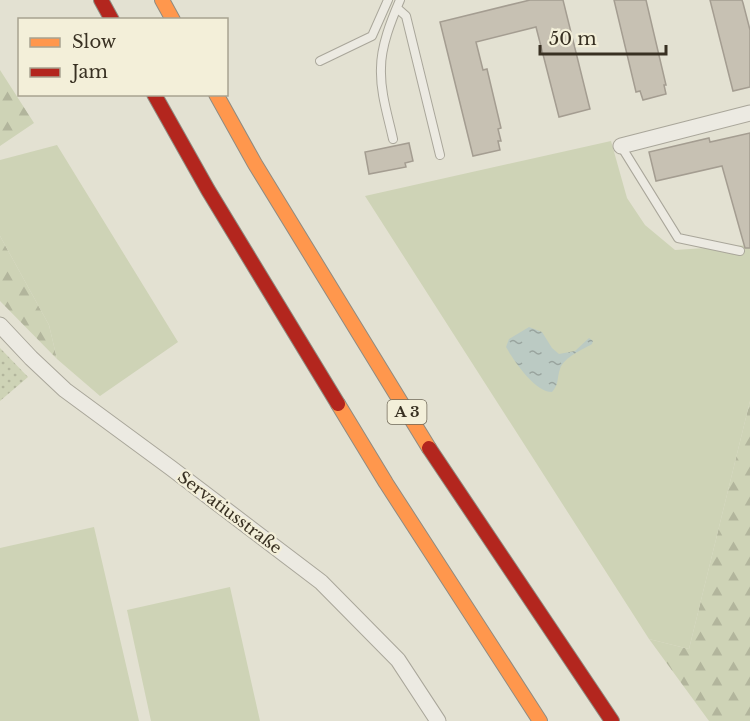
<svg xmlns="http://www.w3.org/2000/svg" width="750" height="721" viewBox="0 0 750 721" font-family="'Libre Baskerville',serif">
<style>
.grass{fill:url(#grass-dots)}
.forest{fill:url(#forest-firs)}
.green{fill:#ced3b6}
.water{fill:url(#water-ripples)}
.building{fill:#c7c1b3;stroke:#a49d91;stroke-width:1.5}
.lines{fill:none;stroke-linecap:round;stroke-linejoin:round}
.lane-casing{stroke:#a9a69a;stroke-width:10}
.street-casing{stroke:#a9a69a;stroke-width:17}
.slow-casing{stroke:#8f8b81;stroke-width:16}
.jam-casing{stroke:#8f8b81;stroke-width:16}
.lane{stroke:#eceae2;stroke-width:8}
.street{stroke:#eceae2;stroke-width:15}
.slow{stroke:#ff974d;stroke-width:14}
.jam{stroke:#b3261e;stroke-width:14}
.labels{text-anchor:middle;stroke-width:4.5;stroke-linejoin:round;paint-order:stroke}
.shield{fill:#f3efd9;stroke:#706959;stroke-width:1.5}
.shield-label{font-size:15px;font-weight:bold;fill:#383022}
.street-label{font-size:16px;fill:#383022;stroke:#f3efd9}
</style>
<defs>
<pattern id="grass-dots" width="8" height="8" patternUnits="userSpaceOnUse" patternTransform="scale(1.5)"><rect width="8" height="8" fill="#ced3b6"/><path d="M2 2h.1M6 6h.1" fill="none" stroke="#b2b59c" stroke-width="1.8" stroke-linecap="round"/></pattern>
<pattern id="forest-firs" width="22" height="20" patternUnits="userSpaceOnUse" patternTransform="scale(1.5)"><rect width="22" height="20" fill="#ced3b6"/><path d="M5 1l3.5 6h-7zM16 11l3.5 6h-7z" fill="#b2b59c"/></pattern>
<pattern id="water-ripples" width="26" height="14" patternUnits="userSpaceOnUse" patternTransform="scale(1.5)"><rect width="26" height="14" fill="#bbcac3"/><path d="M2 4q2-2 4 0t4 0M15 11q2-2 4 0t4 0" fill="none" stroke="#99a49e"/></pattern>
</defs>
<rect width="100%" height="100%" fill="#e3e1d2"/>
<path class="grass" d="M0,348l28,29 -28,24z"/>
<path class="forest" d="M0,70l34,53 -34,23z
M0,236l49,89 8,34 -57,-58z
M750,401v320h-41l-60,-82 40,10z"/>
<path class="green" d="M611,141l16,57 18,27 30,25 75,-5v156l-61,248 -40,-10 -284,-443z
M57,145l121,197 -78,54 -43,-37 -8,-34 -49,-89v-76z
M94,527l45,194h-139v-173z
M230,587l30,134h-109l-24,-111z"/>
<path class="water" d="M529,327l13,5 10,16 7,6 16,-3 14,-13 4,3 -1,3c-10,6 -28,13 -32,25 -3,8 -1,16 -8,23 -17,0 -38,-31 -46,-45l3,-8z"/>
<path class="building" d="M530,0h33l27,109 -31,8 -23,-90 -60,15 7,28 4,-1 14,59 -3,1 3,12h-3l2,9 -27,6 -33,-134z
M614,0h32l20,85h-2l2,9 -23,6 -3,-9 -4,1z
M710,0h32l1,3 7,27v57l-17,4z
M750,133v115h-5l-23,-82 -66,15 -7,-29 60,-14 1,4z
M409,143l4,18 -8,2 1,4 -37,7 -4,-22z"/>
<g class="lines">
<defs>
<path id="lane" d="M397,8l9,8 34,139
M320,61l52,-25 16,-36
M393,139c-5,-23 -13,-47 -12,-71 0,-22 10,-47 19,-68
M621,146l57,92 62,13"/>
<path id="street" d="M621,146l129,-33
M0,325l31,33 34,32 106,78 150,114 77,78 40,61"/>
<path id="slow" d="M162,0l11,20
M216,94l39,70 174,284
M338,404l48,79 154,238"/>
<path id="jam" d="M101,0l11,20
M154,94l54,96 130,214
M429,448l183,273"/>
</defs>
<use href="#lane" class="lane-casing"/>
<use href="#street" class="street-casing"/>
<use href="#slow" class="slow-casing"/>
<use href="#jam" class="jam-casing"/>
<use href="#lane" class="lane"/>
<use href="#street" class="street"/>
<use href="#slow" class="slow"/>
<use href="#jam" class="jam"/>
</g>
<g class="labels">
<rect class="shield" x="387.5" y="400" width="39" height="24" rx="4.5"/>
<g class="shield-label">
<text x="407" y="417">A 3</text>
</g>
<g class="street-label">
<text transform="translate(230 512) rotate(37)" y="6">Servatiusstraße</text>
</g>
</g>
<rect x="18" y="18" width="210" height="78" fill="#f3efd9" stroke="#a8a390" stroke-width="1.5"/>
<rect x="30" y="38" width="30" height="9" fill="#ff974d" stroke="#a8a390" stroke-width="1.5"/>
<text x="72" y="48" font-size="18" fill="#383022">Slow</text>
<rect x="30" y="68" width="30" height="9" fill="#b3261e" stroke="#a8a390" stroke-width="1.5"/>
<text x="72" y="78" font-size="18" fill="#383022">Jam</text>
<path d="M540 45v9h126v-9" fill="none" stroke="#383022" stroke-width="3"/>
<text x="549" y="45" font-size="18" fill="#383022" stroke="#f3efd9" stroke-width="4.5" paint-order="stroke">50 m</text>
</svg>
